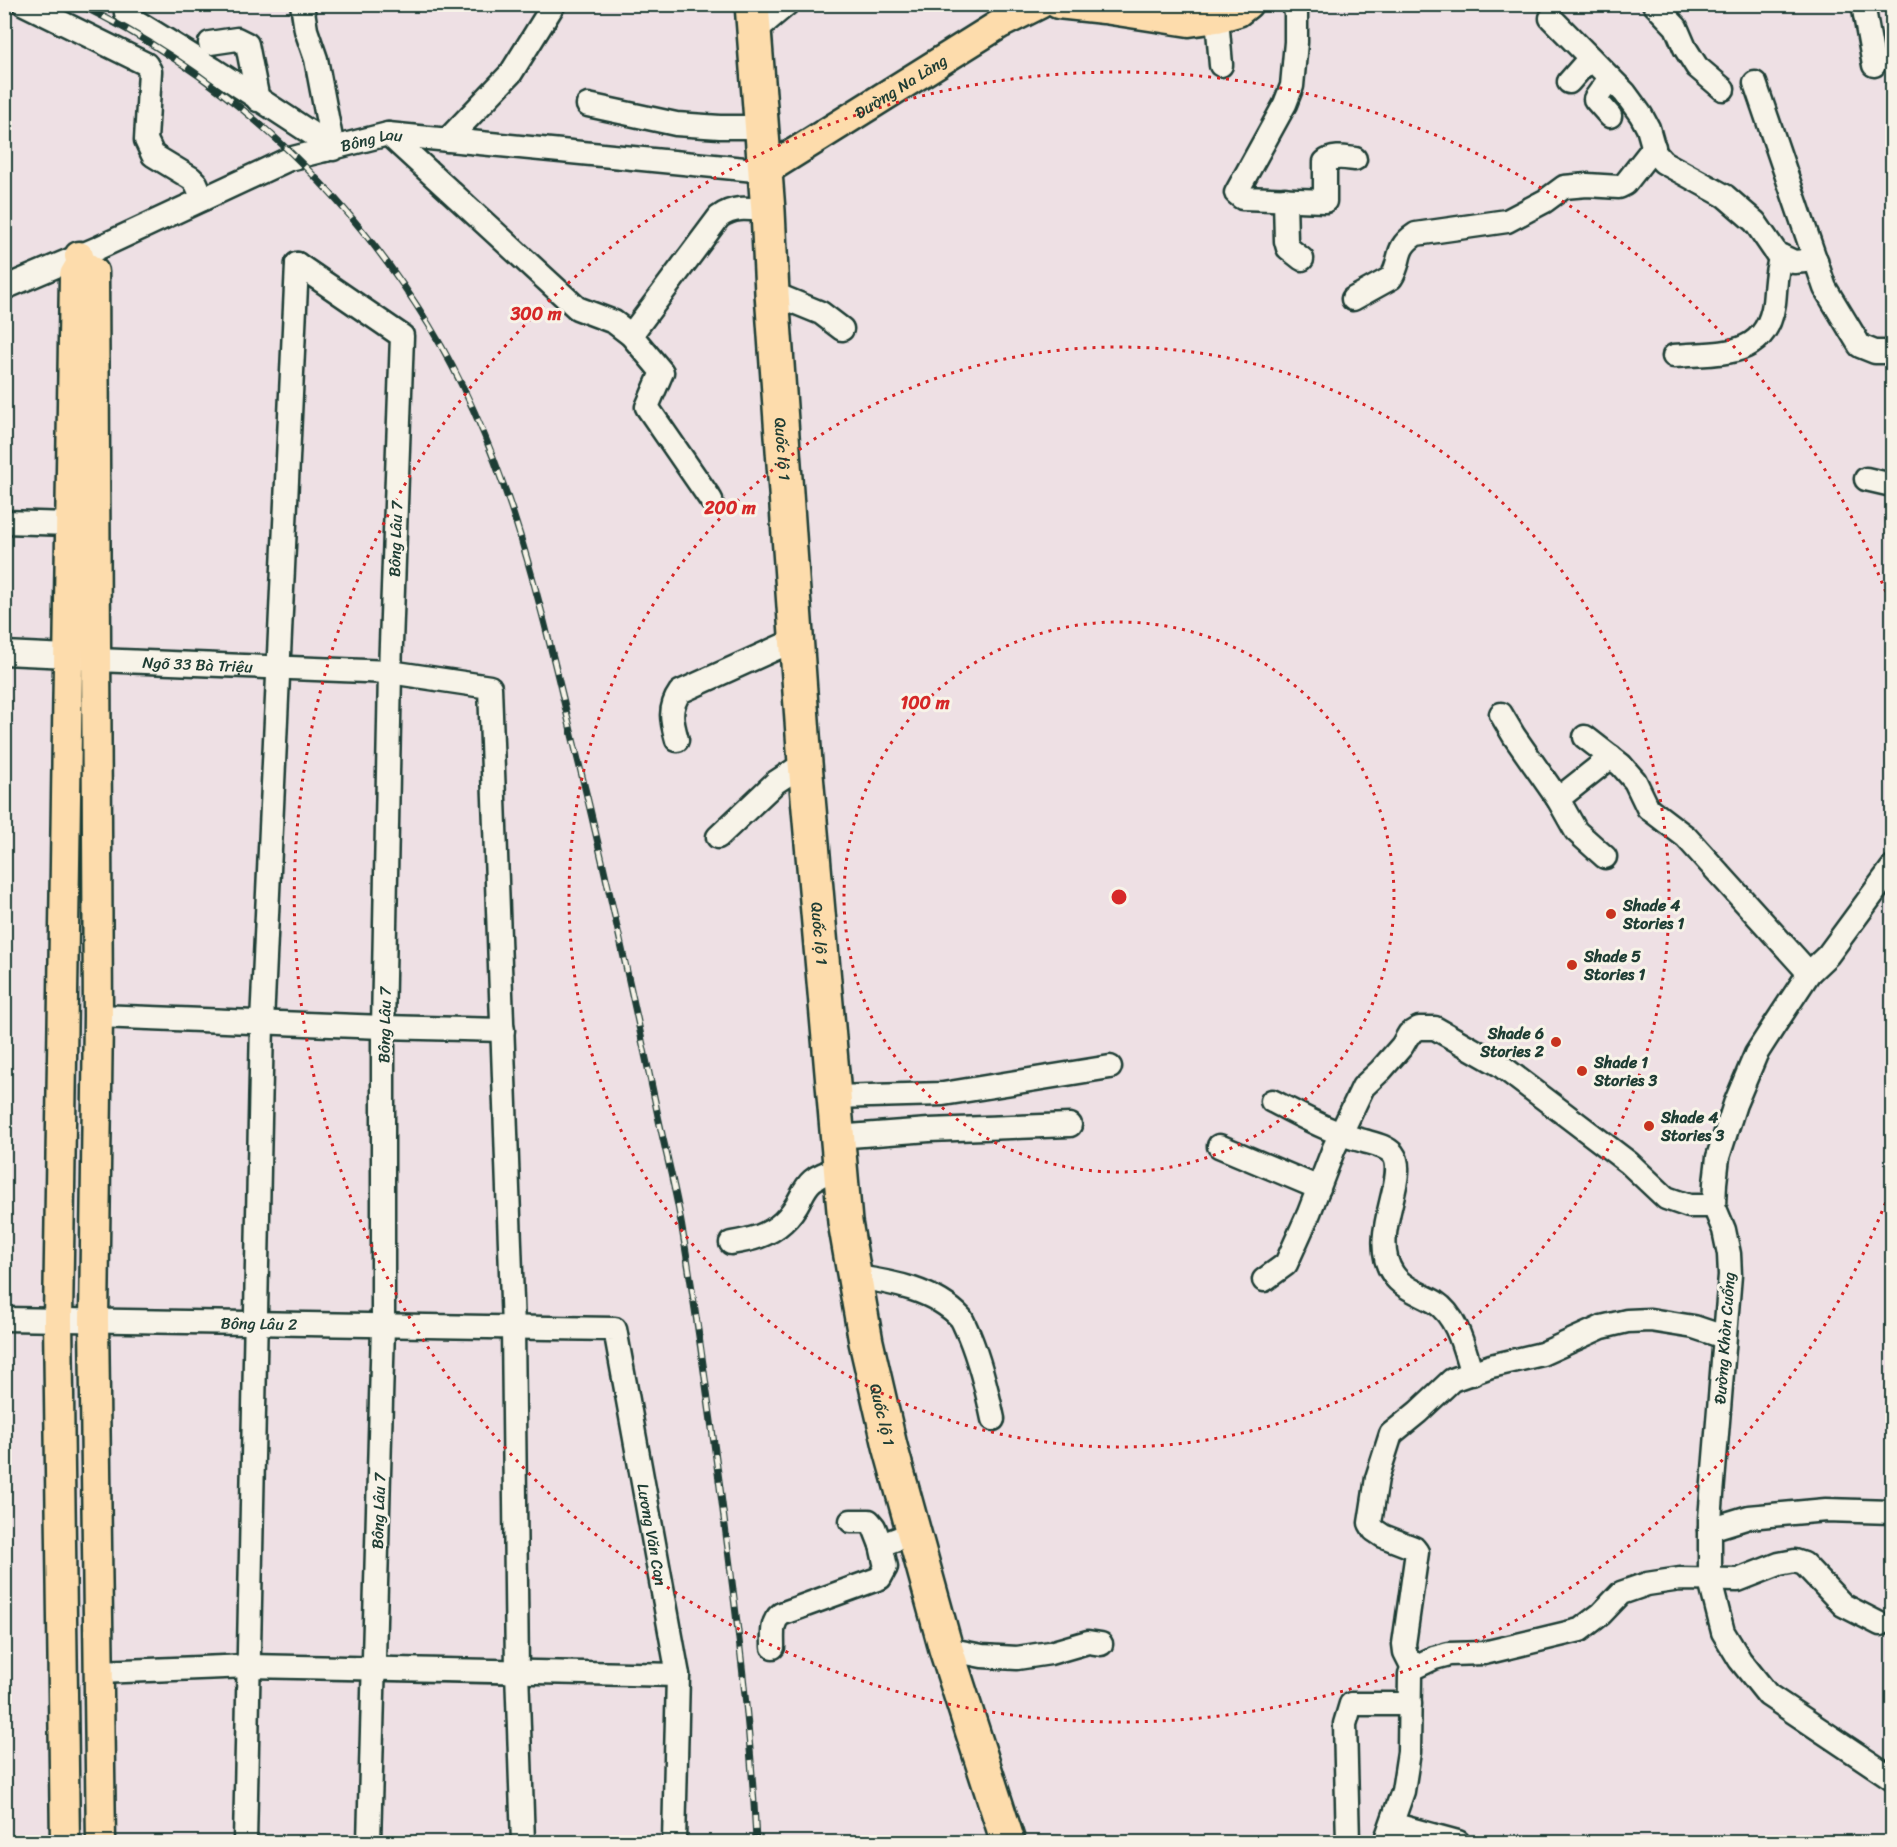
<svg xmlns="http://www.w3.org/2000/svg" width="1897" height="1847" viewBox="0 0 1897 1847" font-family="Sriracha,sans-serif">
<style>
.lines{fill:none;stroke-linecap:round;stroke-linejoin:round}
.minor-casing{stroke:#1f3d34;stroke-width:27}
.major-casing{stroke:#1f3d34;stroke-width:33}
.highway-casing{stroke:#1f3d34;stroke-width:38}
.minor{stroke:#f7f3e8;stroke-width:22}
.major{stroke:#fddcac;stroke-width:28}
.highway{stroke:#fddcac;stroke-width:33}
.rail-casing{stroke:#1f3d34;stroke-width:7}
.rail{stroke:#f7f3e8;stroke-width:4.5;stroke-dasharray:14;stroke-linecap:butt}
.ring{fill:none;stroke:#d62828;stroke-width:3;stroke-dasharray:3 6}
.poi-dot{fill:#c8321e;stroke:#f7f3e8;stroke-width:2}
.labels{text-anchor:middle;stroke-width:6;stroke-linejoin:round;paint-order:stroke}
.street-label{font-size:16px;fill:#1f3d34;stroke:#f7f3e8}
.poi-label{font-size:16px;font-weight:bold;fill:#1f3d34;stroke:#f7f3e8;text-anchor:start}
.centre{fill:#d62828;stroke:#f7f3e8;stroke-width:3}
.ring-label{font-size:18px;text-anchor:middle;font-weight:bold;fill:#d62828;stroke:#f7f3e8;stroke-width:6;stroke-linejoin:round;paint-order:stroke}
</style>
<rect width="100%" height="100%" fill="#eee0e4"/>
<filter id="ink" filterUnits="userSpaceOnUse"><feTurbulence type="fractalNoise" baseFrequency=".0167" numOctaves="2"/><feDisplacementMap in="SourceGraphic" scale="12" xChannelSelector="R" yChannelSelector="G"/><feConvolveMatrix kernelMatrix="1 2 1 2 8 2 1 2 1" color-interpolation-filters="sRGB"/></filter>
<g filter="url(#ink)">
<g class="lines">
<defs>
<g id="minor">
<path d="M24,4l122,60 4,7 -4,69 7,15 38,23 5,5 7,16"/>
<path d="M125,4l1,9 3,4 84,52 104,68 9,13"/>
<path d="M302,4l4,26 10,29 17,90"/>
<path d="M1293,4l3,9v29l-4,44 -7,18 -49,89 6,5 83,3v-39c8,-7 21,-4 30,-3"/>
<path d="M1654,4l22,23 9,21 12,19 26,22"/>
<path d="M1863,4l11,61"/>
<path d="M1217,18l4,47"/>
<path d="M1551,18l74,75 16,22 7,13 7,25 8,9 62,34 30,26 22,32 17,8 22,-2"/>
<path d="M755,31l32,-27"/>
<path d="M210,43l27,-4 10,5 11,56"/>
<path d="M1610,78l-15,21 15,17"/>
<path d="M1569,82l21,-24"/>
<path d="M1755,83l70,205 35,58 15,6h17"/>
<path d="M588,105l88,19 44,3h42"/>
<path d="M388,134l189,174 37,14 17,13 31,37 -15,35 64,93"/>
<path d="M447,140l64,-67 43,-69"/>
<path d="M1285,199l1,42 2,7 14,11"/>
<path d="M297,264l105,72 -12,336 -7,355v299l-14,516"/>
<path id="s1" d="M4,288l92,-39 193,-90 99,-25 377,37"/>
<path d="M772,293l49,20 21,16"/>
<path d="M1353,299l38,-21c12,-18 2,-29 25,-44l91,-13 38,-20 19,-14 23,-2 32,2 6,-3 29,-37"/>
<path d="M631,335l88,-118c16,-12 31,-8 49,-6"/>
<path d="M1674,356c45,-4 92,4 100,-53 2,-17 1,-31 7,-47"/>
<path d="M1866,479l26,6"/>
<path d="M4,522l66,2"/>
<path id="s2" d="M4,653l64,3 29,4 293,12 100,15 23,641 4,343 6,171"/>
<path d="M1501,714l13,22 44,63 18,32 29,26"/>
<path d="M1585,737l36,28 14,16 13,27 38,29 123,136"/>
<path d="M677,740c-5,-18 -9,-31 3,-48l117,-53"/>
<path d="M1558,799l53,-42"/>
<path d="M718,837l58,-55 29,-19"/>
<path d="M1892,868l-64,87 -19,18 -35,53 -18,28 -21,50 -17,53 -3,26 -1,23 10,24 5,24 1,21 -20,244v62l13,51 17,28 28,35 124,83"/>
<path d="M98,1016l285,11 120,3"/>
<path d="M833,1097l110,-3 167,-27"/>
<path d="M1272,1101c30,15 59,32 92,40 10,3 22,5 29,13 17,22 -26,83 0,120 9,14 28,20 42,28 23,15 29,47 37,72"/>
<path d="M836,1137l93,-7 141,-5"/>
<path d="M1219,1146l100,42"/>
<path d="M731,1243c19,-3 37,-7 52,-21 27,-25 12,-43 57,-53"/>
<path d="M856,1277c36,5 79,13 105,41 3,5 5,11 8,17 11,27 18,55 24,84"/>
<path d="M1264,1280l22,-16 23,-51 25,-65 29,-61 18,-17 21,-24 7,-12 10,-6h16l65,37 129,98 37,35 23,8h25"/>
<path id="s3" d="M4,1319l611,10 63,346 -4,167"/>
<path d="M851,1521h18l5,6 7,18"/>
<path d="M1710,1529l39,-12 77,-7 66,2"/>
<path d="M773,1647c0,-13 -2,-25 8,-33l99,-36 6,-11 -5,-22 32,-12"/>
<path d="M946,1649l36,7 35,2 33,-5 38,-11 13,2"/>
<path d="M1413,1668l-8,-16 -1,-8 13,-92 -3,-4 -31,-12 -9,-6 -4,-7 7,-45 14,-44 27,-22 34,-32 39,-14 51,-12 60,-27 25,-6 23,-1 44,7 30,10"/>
<path d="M99,1672l150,-6 429,9"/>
<path d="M1392,1824l66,18"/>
<path d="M245,1842l17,-819 35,-759"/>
<path d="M1348,1842l-3,-118 6,-20h59"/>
<path d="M1385,1842l18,-51 6,-39 1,-78 3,-6 21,-10 15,-4 35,-1 96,-23 21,-16 20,-21 26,-9 33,-5 58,1 41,-16 16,-3 9,3 39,41 37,19"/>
</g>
<g id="major">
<path d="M1058,4l46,5 85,13 28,-4 21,-6 10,-8"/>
<path id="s4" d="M765,171l235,-147 40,-20"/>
<path d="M79,256l2,7 13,9 4,744 -4,304 7,522"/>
<path d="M65,1842l-7,-522 16,-1045 7,-12"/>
</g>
<g id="highway">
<path id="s5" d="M752,4l16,207 4,82 33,470 40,459 21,120 24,104 56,203 62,193"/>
</g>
</defs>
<use href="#minor" class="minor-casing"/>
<use href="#major" class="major-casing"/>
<use href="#highway" class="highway-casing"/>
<use href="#minor" class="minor"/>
<use href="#major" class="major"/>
<use href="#highway" class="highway"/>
<defs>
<path id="rail" d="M78,4c145,69 267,184 351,321 85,139 115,299 154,455 26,107 49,213 72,321 7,37 17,73 24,110 17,94 29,189 42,284 15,116 30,231 35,347"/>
</defs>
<use href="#rail" class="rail-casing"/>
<use href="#rail" class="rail"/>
</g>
</g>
<g class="ring">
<circle cx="1119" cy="897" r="275"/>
<circle cx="1119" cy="897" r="550"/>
<path d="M1892 1186A825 825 0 1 1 1892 608"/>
</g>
<g class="poi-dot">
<circle cx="1611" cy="914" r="6"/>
<circle cx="1572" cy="965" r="6"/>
<circle cx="1556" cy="1042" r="6"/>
<circle cx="1582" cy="1071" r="6"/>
<circle cx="1649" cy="1126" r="6"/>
</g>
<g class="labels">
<g class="street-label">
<text dy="6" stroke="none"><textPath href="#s4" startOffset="160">Đường Na Làng</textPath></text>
<text dy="6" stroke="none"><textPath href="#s1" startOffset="398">Bông Lau</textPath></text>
<text dy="6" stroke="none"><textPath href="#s5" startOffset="446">Quốc lộ 1</textPath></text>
<text transform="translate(395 539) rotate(-88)" y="6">Bông Lâu 7</text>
<text dy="6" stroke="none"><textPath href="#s2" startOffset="194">Ngõ 33 Bà Triệu</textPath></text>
<text dy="6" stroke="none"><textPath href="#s5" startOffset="932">Quốc lộ 1</textPath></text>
<text transform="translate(384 1025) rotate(-89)" y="6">Bông Lâu 7</text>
<text dy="6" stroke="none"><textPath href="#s3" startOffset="255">Bông Lâu 2</textPath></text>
<text transform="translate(1724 1338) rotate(-86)" y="6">Đường Khòn Cuổng</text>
<text dy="6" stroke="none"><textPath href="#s5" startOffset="1418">Quốc lộ 1</textPath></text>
<text transform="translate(378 1511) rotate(-88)" y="6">Bông Lâu 7</text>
<text dy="6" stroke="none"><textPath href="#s3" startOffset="820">Lương Văn Can</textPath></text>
</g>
<g class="poi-label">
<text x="1623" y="911">Shade 4<tspan x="1623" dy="18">Stories 1</tspan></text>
<text x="1584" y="962">Shade 5<tspan x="1584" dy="18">Stories 1</tspan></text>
<text x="1544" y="1039" text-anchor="end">Shade 6<tspan x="1544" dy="18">Stories 2</tspan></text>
<text x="1594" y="1068">Shade 1<tspan x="1594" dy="18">Stories 3</tspan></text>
<text x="1661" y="1123">Shade 4<tspan x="1661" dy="18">Stories 3</tspan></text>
</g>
</g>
<circle cx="1119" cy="897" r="9" class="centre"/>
<g class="ring-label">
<text x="536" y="320">300 m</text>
<text x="730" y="514">200 m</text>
<text x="925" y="709">100 m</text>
</g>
<rect width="1897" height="1847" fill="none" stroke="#f7f3e8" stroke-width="24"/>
<rect x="12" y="12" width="1873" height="1823" fill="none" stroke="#1f3d34" stroke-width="2" filter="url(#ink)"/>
</svg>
